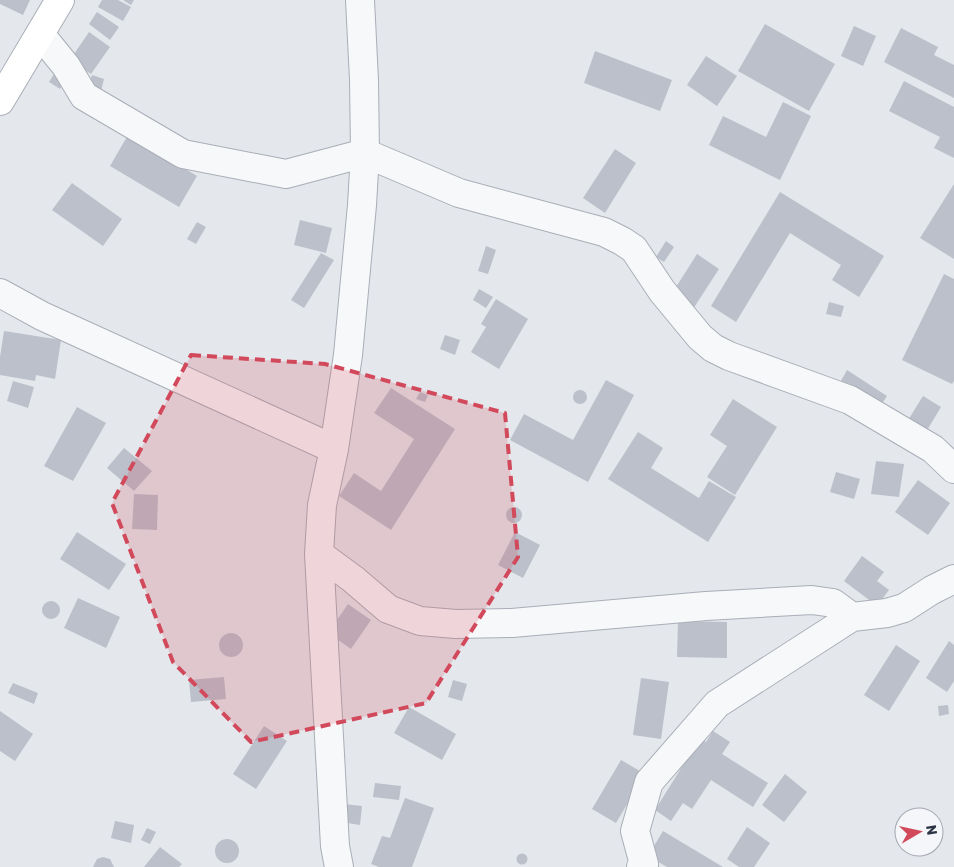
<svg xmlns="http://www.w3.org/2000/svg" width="954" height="867" viewBox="0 0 954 867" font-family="Rubik,sans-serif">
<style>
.building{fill:#bbc0ca}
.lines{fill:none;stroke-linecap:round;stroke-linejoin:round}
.street-casing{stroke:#a9aeb7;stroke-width:30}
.secondary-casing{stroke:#a9aeb7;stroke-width:30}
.street{stroke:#f7f8fa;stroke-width:28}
.secondary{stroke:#fff;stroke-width:28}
.marked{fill:#d1495b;fill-opacity:0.2;stroke:#d1495b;stroke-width:4;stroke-dasharray:10 6;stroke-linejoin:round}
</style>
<rect width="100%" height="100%" fill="#e4e7ec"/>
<path class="building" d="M0,0h30l-7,15 -23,-11z
M102,0h16l13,7 -8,14 -25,-14z
M123,0h11l-3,5z
M97,12l22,15 -9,13 -21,-16z
M765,24l70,40 -26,47 -71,-40z
M854,26l22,10 -13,30 -22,-10z
M901,28l37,19 -4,8 20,10v33l-70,-36z
M89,32l21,15 -19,27 -21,-14z
M595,51l77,29 -12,31 -76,-28z
M706,56l31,20 -20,30 -30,-21z
M57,69l11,6 -8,14 -11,-7z
M92,75l12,4 -4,16 -13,-4z
M904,81l50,26v51l-20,-10 6,-11 -51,-26z
M783,102l28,14 -31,64 -71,-35 14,-29 43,21z
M128,135l69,41 -18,31 -69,-41z
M615,149l21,14 -31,50 -22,-15z
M72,183l50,36 -19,27 -51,-36z
M954,184v75l-34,-21z
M780,192l104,64 -25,41 -27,-17 9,-15 -51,-32 -54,89 -25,-16z
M300,220l32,8 -6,25 -32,-8z
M197,222l9,5 -10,17 -9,-5z
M666,241l8,6 -10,15 -8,-5z
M486,246l10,4 -8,24 -10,-3z
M321,253l13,7 -30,48 -13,-8z
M697,254l22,15 -26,40 -22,-14z
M944,274l10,5v102l-2,3 -50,-24z
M479,289l14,8 -7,11 -13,-8z
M496,299l32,20 -29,50 -28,-17 15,-25 -5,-3z
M829,302l15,4 -3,11 -15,-3z
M4,331l57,9 -6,39 -19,-4 -1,6 -35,-6v-18z
M445,335l15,5 -5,15 -15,-6z
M847,370l40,26 -11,17 -39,-25z
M606,380l28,15 -46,87 -78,-42 14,-26 49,26z
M13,381l21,6 -6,21 -21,-7z
M391,388l64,41 -64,101 -52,-34 15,-23 27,18 33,-52 -40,-26z
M573 397a7 7 0 1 1 14 0a7 7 0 1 1-14 0Z
M420,392l8,3 -3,7 -9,-3z
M923,396l18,11 -18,30 -18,-12z
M733,399l44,28 -42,68 -28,-18 20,-31 -17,-11z
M77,407l29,16 -33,58 -29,-15z
M638,432l25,16 -12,20 48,30 10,-17 27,16 -28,45 -100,-63z
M124,448l28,23 -18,20 -27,-23z
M876,461l28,3 -5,33 -28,-3z
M836,472l24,7 -6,20 -24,-7z
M918,480l32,23 -22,32 -33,-23z
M134,494l24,1 -1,35 -25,-1z
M506 515a8 8 0 1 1 16 0a8 8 0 1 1-16 0Z
M77,532l49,32 -17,26 -49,-31z
M515,532l25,13 -17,33 -25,-13z
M862,556l22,16 -7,9 12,9 -12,16 -33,-25z
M78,598l42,19 -14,31 -42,-20z
M42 610a9 9 0 1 1 18 0a9 9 0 1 1-18 0Z
M348,604l23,16 -20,29 -23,-16z
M678,621l49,1v36l-50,-1z
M219 645a12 12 0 1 1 24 0a12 12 0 1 1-24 0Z
M949,641l5,4v36l-7,11 -21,-14z
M896,645l24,16 -31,50 -25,-16z
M224,677l2,22 -35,3 -2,-22z
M641,678l28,4 -8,57 -28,-4z
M453,680l14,4 -5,17 -14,-4z
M13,683l25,10 -4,11 -26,-11z
M948,705l1,9 -10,2 -1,-10z
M409,707l47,27 -14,26 -48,-27z
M0,711l33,23 -18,27 -15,-10z
M264,726l23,15 -31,48 -23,-15z
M713,731l17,11 -8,12 46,29 -15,24 -42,-27 -19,29 -9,-6 -12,18 -16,-11 45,-72 6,4z
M621,760l24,14 -29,49 -24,-14z
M785,774l22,18 -23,30 -22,-17z
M375,783l26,3 -2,14 -26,-3z
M405,798l29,10 -22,59h-33l-8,-3 11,-28 8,2z
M344,804l18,2 -2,19 -19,-3z
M115,821l19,4 -3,18 -20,-5z
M747,827l23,16 -16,24h-15l-12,-8z
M147,828l9,4 -6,12 -9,-4z
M663,831l60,36h-56l-19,-11z
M215 851a12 12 0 1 1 24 0a12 12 0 1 1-24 0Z
M160,847l22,17 -3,3h-35z
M516.5 859a5.5 5.5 0 1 1 11 0a5.5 5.5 0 1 1-11 0Z
M103,857l7,2 4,8h-21l4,-8z"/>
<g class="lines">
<defs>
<path id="street" d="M360,0l4,80 1,73 -3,52 -14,150 -14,94 -12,56 -3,49 34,25 35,30 32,12 36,3 56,-1 194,-17 106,-6 21,3 19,14
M40,34l26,32 18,30 99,58 103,20 79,-21 94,40 145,39 18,9 12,8 28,42 38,46 13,11 16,8 121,44 83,49 21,20
M0,293l42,23 292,133
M319,554l16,292 4,21
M641,867l3,-3 -9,-33 14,-49 68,-78 135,-87 35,-4 17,-5 28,-18 22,-11"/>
<path id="secondary" d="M0,101l60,-101"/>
</defs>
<use href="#street" class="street-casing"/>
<use href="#secondary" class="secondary-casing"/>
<use href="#street" class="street"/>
<use href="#secondary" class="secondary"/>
</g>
<path class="marked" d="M191,355l134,9 180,49 13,144 -92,146 -175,39 -78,-80 -61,-159z"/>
<g transform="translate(919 832) rotate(81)"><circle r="24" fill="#f4f6f9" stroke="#a4a8b1"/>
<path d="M0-4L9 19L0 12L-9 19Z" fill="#d1495b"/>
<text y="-8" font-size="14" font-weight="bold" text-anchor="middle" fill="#2b3445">N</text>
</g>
</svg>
